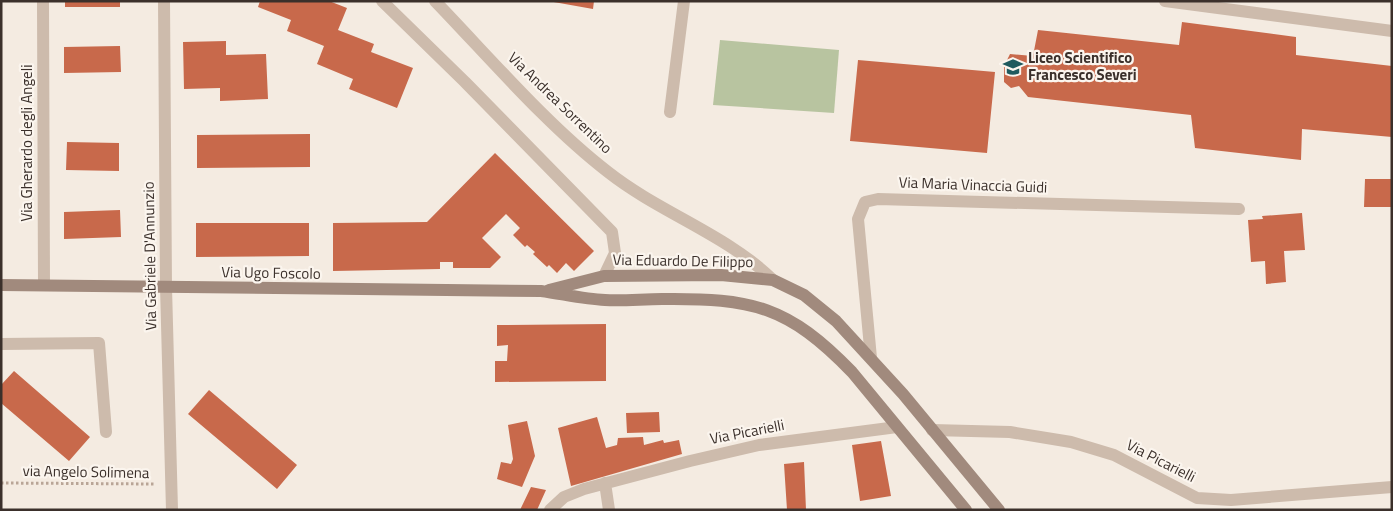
<svg xmlns="http://www.w3.org/2000/svg" width="1393" height="511" viewBox="0 0 1393 511" font-family="'Titillium Web',sans-serif">
<style>
.green{fill:#b8c4a0}
.building{fill:#c8694b}
.lines{fill:none;stroke-linecap:round;stroke-linejoin:round}
.path{stroke:#b9a596;stroke-width:3;stroke-dasharray:2.5 2.5;stroke-linecap:butt}
.street{stroke:#cdbbac;stroke-width:12}
.secondary{stroke:#a18a7d;stroke-width:12}
.labels{text-anchor:middle;stroke-width:4.5;stroke-linejoin:round;paint-order:stroke}
.poi-label{font-size:15px;font-weight:bold;fill:#3b302b;stroke:#fbf5ee;text-anchor:start}
.street-label{font-size:15px;fill:#3b302b;stroke:#fbf5ee}
</style>
<rect width="100%" height="100%" fill="#f4ebe1"/>
<path class="green" d="M720,40l119,10 -5,63 -121,-8z"/>
<path class="building" d="M65,1h55v6h-55z
M260,1h69l18,7 -9,22 36,14 -3,8 42,16 -16,40 -48,-19 4,-10 -36,-15 7,-18 -37,-15 4,-11 -33,-13z
M548,1h46l-1,8z
M1182,22l114,15v18l96,11v71l-90,-8 -1,31 -106,-12 -4,-33 -163,-18 -9,-11 -8,2 -7,-6v-16l6,-12 23,2 5,-26 141,15z
M226,41v14l40,-1 2,45 -48,2v-13l-36,1 -1,-47z
M120,46l1,26 -57,1v-26z
M858,60l137,12 -8,81 -137,-12z
M310,134v33l-113,1v-33z
M67,142l52,1v28l-53,-1z
M495,153l99,98 -20,20 -8,-8 -9,10 -8,-8 -2,2 -14,-13 2,-2 -8,-7 -2,2 -12,-12 7,-7 -14,-14 -24,24 19,19 -11,11h-37v-6h-13v7l-107,2v-48l94,-1z
M1365,179h27v28h-28z
M120,210l1,27 -57,2v-27z
M1302,213l3,37 -21,1 2,31 -20,2 -1,-23 -14,1 -3,-42 15,-1 -1,-3z
M196,223h113v33l-113,1z
M606,324v57l-111,1v-21h12l1,-16 -11,1v-21z
M14,371l76,66 -21,24 -68,-58v-18z
M209,390l88,75 -20,24 -89,-75z
M659,412l1,20 -33,1 -1,-20z
M597,417l9,31 11,-3 1,-7 25,-1 1,8 19,-5 1,3 15,-3 3,14 -111,32 -13,-58z
M527,421l8,35 -13,31 -25,-8 4,-17 10,2 2,-5 -5,-34z
M881,441l10,55 -31,5 -8,-56z
M804,462l2,48h-19l-3,-46z
M531,487l15,3 -9,20h-17z"/>
<g class="lines">
<path class="path" d="M1,483l154,1"/>
<path class="street" d="M43,1l1,283
M164,1l2,286 6,223
M382,1l83,81 147,150 3,21 -11,23
M435,1c54,56 112,124 173,171 52,41 118,62 165,108
M1165,1l227,30
M670,112l14,-111
M1,344l98,-1 7,89
M871,358l-13,-139 7,-17 13,-3 361,10
M932,430l78,2 61,10 43,13 83,43 34,2 161,-13
M605,483l4,27
M550,510l14,-13 20,-8 106,-28 69,-16 138,-18"/>
<path class="secondary" d="M1,285l540,6c22,3 43,8 64,9 19,1 38,-1 57,-1 91,-1 126,7 190,73l114,138
M549,290l55,-14 117,-1 52,5 31,15 32,26 67,73 96,116"/>
</g>
<defs>
<symbol id="school-bare" viewBox="-9 -9 18 18"><path d="M0-5L7-2L0 1L-7-2ZM-4 1L0 2.5L4 1V4Q0 6-4 4Z" fill="#1f5a5e" stroke="#fbf5ee" stroke-width="2.5" paint-order="stroke"/></symbol>
</defs>
<g fill-rule="evenodd">
<use href="#school-bare" x="999" y="53" width="28" height="28"/>
</g>
<g class="labels">
<g class="poi-label">
<text x="1028" y="63">Liceo Scientifico<tspan x="1028" dy="17">Francesco Severi</tspan></text>
</g>
<g class="street-label">
<text transform="translate(560 103) rotate(44)" y="5">Via Andrea Sorrentino</text>
<text transform="translate(27 143) rotate(-90)" y="5">Via Gherardo degli Angeli</text>
<text transform="translate(973 185) rotate(2)" y="5">Via Maria Vinaccia Guidi</text>
<text transform="translate(150 256) rotate(-91)" y="5">Via Gabriele D'Annunzio</text>
<text transform="translate(683 261) rotate(1)" y="5">Via Eduardo De Filippo</text>
<text transform="translate(271 273) rotate(1)" y="5">Via Ugo Foscolo</text>
<text transform="translate(747 432) rotate(-11)" y="5">Via Picarielli</text>
<text transform="translate(1161 461) rotate(27)" y="5">Via Picarielli</text>
<text transform="translate(86 472) rotate(1)" y="5">via Angelo Solimena</text>
</g>
</g>
<rect width="1393" height="511" fill="none" stroke="#3b302b" stroke-width="5"/>
</svg>
